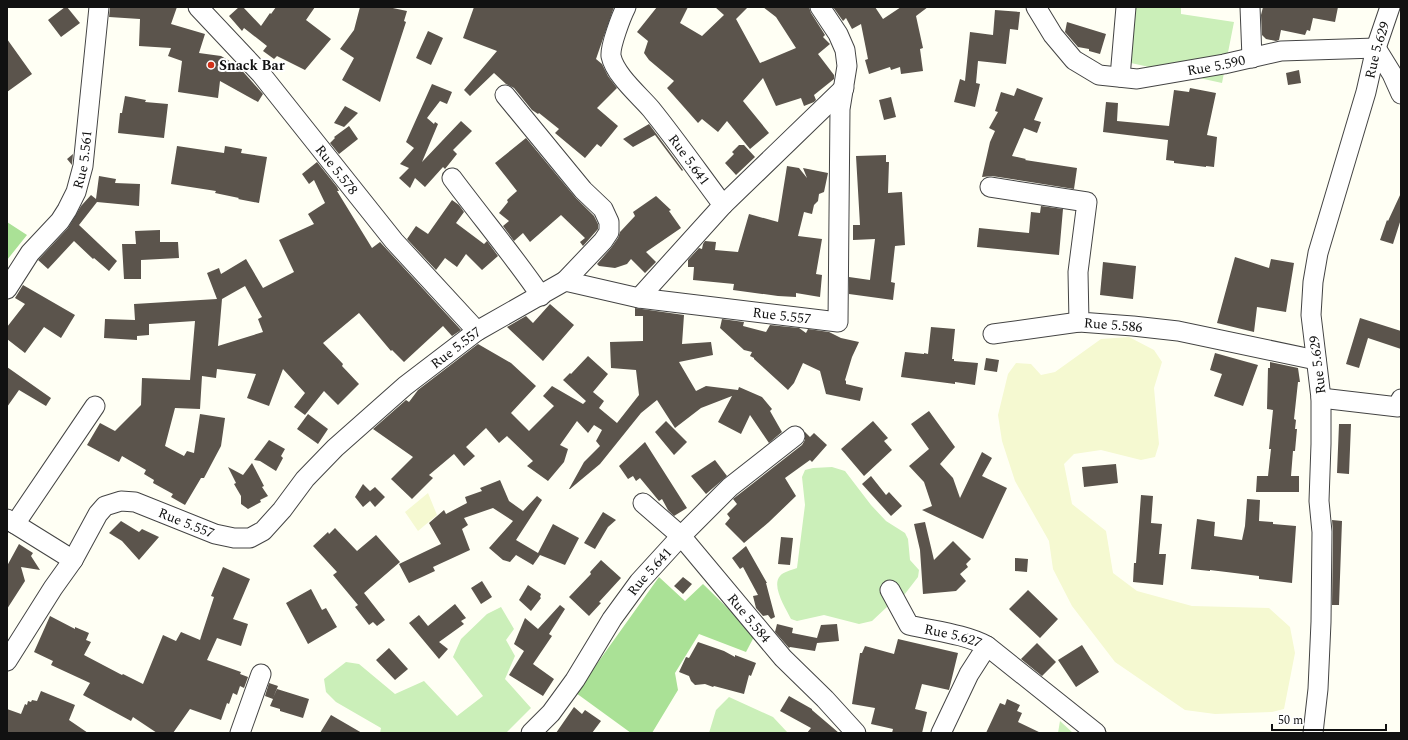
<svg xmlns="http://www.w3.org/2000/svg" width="1408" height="740" viewBox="0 0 1408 740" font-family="Spectral,serif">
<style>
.farmland{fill:#f5f9d1}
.green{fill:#cbefb9}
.forest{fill:#aae196}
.building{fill:#5b544c;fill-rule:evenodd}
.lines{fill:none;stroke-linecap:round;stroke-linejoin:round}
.minor-casing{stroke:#444;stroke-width:21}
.minor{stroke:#fff;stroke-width:19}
.poi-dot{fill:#d13119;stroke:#fff;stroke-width:1.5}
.labels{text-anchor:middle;stroke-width:4;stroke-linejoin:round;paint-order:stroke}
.street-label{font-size:14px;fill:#111;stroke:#fff}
.poi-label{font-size:14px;font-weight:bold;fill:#111;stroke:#fff;text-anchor:start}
</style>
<rect width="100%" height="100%" fill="#fffff4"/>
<path class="farmland" d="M1129,337l25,13 8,12 -8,26 5,56 -4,13 -14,3 -40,-10 -27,4 -10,10 8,40 34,27 7,42 24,18 55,15 77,2 21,19 5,26 -11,56 -12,3 -57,2 -30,-4 -70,-48 -43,-56 -19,-37 -4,-28 -34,-60 -13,-40 -4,-26 10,-41 8,-11 15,1 10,11 14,-3 46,-33z
M428,493l9,22 -19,16 -13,-19z"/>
<path class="green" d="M1133,7h48v7l53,8 -12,61 -91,-20z
M832,467l13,4 26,34 15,16 19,12 3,6 2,21 9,10 -1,7 -17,22 -13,7 -16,15 -13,3 -35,-9 -27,6 -6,-2c-5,-10 -20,-33 -11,-43 3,-4 12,-6 17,-8l8,-63 -3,-28 3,-7 8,-2z
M501,607l13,22 -8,11 9,16 -10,23 26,29 -25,25h-126l1,-5 -45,-26 -10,-10 -2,-13 22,-17 13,2 36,30 29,-13 33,35 26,-20 -30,-39 8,-18 26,-25z
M729,697l44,20 15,16h-79l7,-23z
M1060,721l13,12h-15z"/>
<path class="forest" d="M7,222l20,13 -20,25z
M659,577l26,24 18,-17 52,51 -9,17 -47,-18 -24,39 3,17 -26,43h-21l-55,-40z"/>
<path class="building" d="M65,7h2l13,16 -19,14 -13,-17z
M110,7h67l-6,17 34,10 -6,19 22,3 17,10 25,28 -5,8 -38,-21 -2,17 -40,-6 4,-31 -14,-5 3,-8 -32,-2 1,-27 -31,-2z
M239,7h4l18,19 9,-13 1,1 5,-7h39l-9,13 25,19 -26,31 -28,-14 -3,3 -11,-8 4,-5 -23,-18 -2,3 -13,-15z
M360,7h28l19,4 -3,10 2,1 -26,80 -38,-22 12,-22 -14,-9 14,-19z
M474,7h140l-18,52 6,5 6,12 9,12 -20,20 21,18 -17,21 -4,-3 -12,14 -30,-25 4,-4 -20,-16 -1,1 -6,-4 -18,-22 -8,-4 -12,-11 -24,23 -6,-6 33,-39 -34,-13z
M657,7h31l-8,16 22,13 22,-21 -9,-8h33l-12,12 24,44 36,-15 -20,-31 -13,-10h46l2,6 14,22 -2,2 7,7 -12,10 16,21v4l-20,16 2,5 -2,2 -10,4 -3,-8 -25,8 -13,-28 -20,23 26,32 -19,16 -23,-28 -9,11 -16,-13 -4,4 -31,-35 7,-7 -25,-21 -5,-7 4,-12 -11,-9z
M833,7h42l8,12 18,-12h27l-12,9 7,32 -3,1 3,22 -22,3 -1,-7 -9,3 -1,-3 -21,7 -4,-14 3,-1 -7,-35 -9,5 -6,-11 -3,3z
M1263,7h75l-3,15 -22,-4 -3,13 -3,-1 -2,5 -24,-5 -2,10 -3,1 -10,-2 -4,-4 -1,-20z
M995,10l25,2 -2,18 -8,-1 -4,35 -28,-3 -2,22 4,1 -5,23 -21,-5 6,-23 5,2 5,-49 23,3z
M1067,22l39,12 -6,20 -11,-3v-2l-11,-2 -13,-15z
M428,31l15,7 -12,27 -15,-7z
M7,39l25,35 -25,18z
M1299,70l2,13 -13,2 -2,-12z
M432,84l20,8 -5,12 -7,-3 -13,17 7,6 1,-2 3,2 -16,38 39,-41 11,10 -19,19 4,4 -12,15 -2,-2 -18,20 -10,-9 -5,10 -11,-10 10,-10 -9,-4 14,-16 -8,-6z
M1017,88l26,10 -9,22 7,2 -4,11 -13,-5 -12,28 14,3 -1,1 52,8 -3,21 -82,-13 -10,1 8,-35 5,-11 -6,-3 9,-16 -3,-1 6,-19 13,4z
M1190,88l26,5 -9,42 10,2 -3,30 -8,-1v1l-32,-4v-2l-8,-1 2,-20 -65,-8 3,-30 12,1 -1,18 52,5 5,-36 15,2z
M125,96l21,4 -1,2 23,2 -4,34 -46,-5 2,-20h2z
M891,97l5,20 -12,3 -5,-20z
M345,106l13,7 -14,14 -10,-4z
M649,124l34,46 -1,1 -27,-36 -22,12 -10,-8z
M349,126l9,13 -19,15 -9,-11 5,-5 -1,-1z
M526,138l49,59 19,19 4,8v5l-15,17 -3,-4 5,-4 -24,-23 -31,27 -7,-9 -9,8 -11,-15 6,-5 -10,-8 9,-11 -1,-2 10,-9 -22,-28z
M739,145h5l11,12 -19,18 -11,-12 9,-9 -2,-2z
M177,146l47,7 1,-7 17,3 -1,4 26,4 -8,46 -21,-4 1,-1 -24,-5 1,-2 -45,-7z
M73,154l-1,10v1l-5,-6z
M886,155v7h3l-1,31 14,-1 3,53 -10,1 -4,36 4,1 -2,17 -44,-6v-17l21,3 5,-41 -22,1v-15h7l-4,-69z
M317,162l20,25 2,4h-2l35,57 8,-6 81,88 -9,6 -9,-10 -39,36 -12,-12 -1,1 -32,-38 -36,30 20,21 -1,2 17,18 -21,21 -14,-14 -19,24 -11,-8 11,-14 -22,-24 -14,37 -22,-8 9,-24 -39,-5 -1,9 -14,-2 -2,33 -25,-1 -10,38 19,10 3,-5 7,2 6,-39 25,4 -4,28 -17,32h-3l-16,27 -14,-8 2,-3 -20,-11 1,-3 -10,-6 2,-4 -24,-14 -3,6 -32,-17 13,-22 15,8 26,-26 1,-27 48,2 5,-59 -46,3v11l-12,1v4l-33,-2 1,-19 30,1 -1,-16 83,-5 -10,-26 12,-5 2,6 25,-15 17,29 31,-16 -15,-32 35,-16 -6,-10 17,-11 -11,-23 -5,4 -7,-10zM245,286l17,31 -4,2 5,13 -45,14 4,-47z
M787,166l12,2 8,10 -4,-10 25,5 -4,19 -5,2 -1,7 -4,4 -2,9 -8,-2 -6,24 24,3 -6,35 6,1 -2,22 -24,-4v4l-18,-1 -45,-6 1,-6 -41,-4 1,-13h-6v-7l11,-12 3,1 1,-5 2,-3 11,1 -1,8 23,2 11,-38 29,8z
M99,176l17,3 -1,4 25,1 -1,22 -42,-4 -18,23 38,36 -8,10 -15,-13 -1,1 -19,-18 -26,28 -10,-9 30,-32 13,-22 10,-11 5,4z
M1401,193v26l-8,25 -13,-4 7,-20 1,1z
M656,196l15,14 -2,1 12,17 -35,24 10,10 -11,11 -14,-14 -4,5 -12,4 -16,-2 -2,-2 14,-16 7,-10 2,-6 15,-16 -2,-4z
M452,200l7,5 5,7 -8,11 28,21 3,-3 11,15 -16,14 -16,-16 -9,13 -12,-9 -9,12 -29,-31 9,-13 12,8z
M1041,206l22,3 -4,46 -82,-8 2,-19 50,5 2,-21 9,1z
M160,230v12h18l1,16 -38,2v19h-17l-2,-35h14l-1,-13z
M1235,257l34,11 2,-9 23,4 -8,49 -29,-5 -3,25 -37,-9z
M1103,262l33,4 -3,33 -33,-4z
M23,285l52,30 -14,23 -17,-11 -19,26 -18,-14v-12l18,-23 -10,-6z
M550,304l24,21 -31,36 -36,-34 19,-11 7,7z
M635,308l49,7 -2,29 29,-2 2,13 -34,7 17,29 10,-5 32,4 1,-3 23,10 10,12 -2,2 12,21 -13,11 -19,-28 -9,19 -23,-12 14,-26 -31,12 -26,20 -18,-28 -16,13 -41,51 -30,25h-1l15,-27 16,-16 -4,-5 6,-11 -8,-5 -6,8 -11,-12 -17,24 8,4 -4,13 -16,19 -21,-15 6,-5 -26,-25 -8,7 -13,-15 -20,19 9,9 -11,10 -10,-12 -25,21 4,3 -21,21 -21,-20 22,-22 -40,-28 33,-29 3,2 9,-12 60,-46 33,19 25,23 -25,27 18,18 25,-25 -11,-10 9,-10 31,18 3,-3 -23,-21 7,-7 1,1 17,-18 20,18 -15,18 11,9 -5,7 18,15 22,-28 -3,-25 -25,-2 -1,-26 33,-1v-25h-8z
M1360,318l41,13v18l-33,-11 -9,30 -13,-4z
M722,319l22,3 -1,4 23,6 4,-7 29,3 7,5 2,-4 21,3 12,6 18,4 -7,15 -7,23 1,1v3l17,4 -3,13 -34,-7 -6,-23 -17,-8 -9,20 -6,7 -34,-31v-1l-4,-2 2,-4 -8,-2 -24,-22z
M931,327l24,2 -3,30h2v2l24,2 -3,22 -20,-3v2l-54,-7 4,-25 19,2v-1l4,1z
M1215,353l43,12 -15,41 -29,-10 8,-22 -12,-4z
M986,358l13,2 -2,12 -13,-2z
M1270,362l28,6 2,14h-2l-4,37 2,1 -1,9h2l-2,22h-2l-2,25h8v16h-43l1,-16h11l3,-27h-2l4,-39 -6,-1 1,-41h2z
M7,367l44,31 -5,8 -27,-16 -12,17z
M929,411l26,36 -15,17 13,14 7,20 22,-46 10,6 -10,18 25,12 -24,51 -61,-29 10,-4 -8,-24 -15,-16 20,-17 -18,-25z
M308,414l20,15 -10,15 -21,-15z
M666,421l21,21 -13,13 -19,-23z
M873,421l15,17 -4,3 8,9 -28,26 -23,-27z
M1339,424h12l-2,50 -12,-1z
M805,432l5,5 4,-4 13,12 -15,17 -2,-2 -25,18 11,18 -27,26 -25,21 -19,-19 5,-6 -3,-4 10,-10 -4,-5 69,-54 3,-5z
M269,440l16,9 -4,7 2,2 -7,13 -16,-10 -6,-1z
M645,442l42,66 -13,8 -6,-6 -6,-11 -3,2 -19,-23 -4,3 -3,-5 -5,3 -9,-13z
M715,460l12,16 -21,18 -15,-18z
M252,463l12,23 -2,1 6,9 -8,4 1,2 -13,7 -7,-5v-8l-7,-12 2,-1 -8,-16 15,8z
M1116,464l2,19 -34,4 -2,-20z
M871,476l15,19 3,-3 13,14 -11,10 -29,-32z
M500,480l9,21 14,10 14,-15 5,4 -26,40 22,13 15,-29 26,14 -14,27 -25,-10 -7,10 -17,-10 -6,7 -7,-2 -14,-12 24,-27 -20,-13 -29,10 4,7 -6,4 8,21 -37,17 2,4 -26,12 -10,-19 42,-20 -12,-21 15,-13 2,4 21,-11 -2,-6 17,-6 -2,-3z
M363,484l7,7 5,-4 10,10 -10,10 -5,-6 -7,6 -8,-10z
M1141,495l12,1 -2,27 11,1 -3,30h7l-3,31 -30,-3 1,-19h2z
M1247,499l13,1 -1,21 14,1v2l23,2 -4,57 -33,-4v-3l-49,-6v1l-19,-2 6,-50 18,3 -1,14 28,4 3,-14z
M603,512l13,8 -8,7 -13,22 -11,-6z
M1332,520l10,1 -3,84h-7l1,-73z
M121,521l18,11 3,-3 17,8 -20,23 -17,-19 -13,-8z
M925,522l9,38 19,-19 18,18 -5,5 2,3 -8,7 6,7 -10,10 -33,3 -3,-44 -6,-26z
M335,528l22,23 19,-16 24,27 -36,31 21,27 -8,6 -4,-4 -4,3 -14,-18 3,-2 -25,-30 4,-3 -24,-26 15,-14 1,2z
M781,537l12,1 -3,27 -12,-1z
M19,544l14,9 -2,3 9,14 -19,-3 4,14 -18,28v-43z
M746,546l21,37h-1l9,34 -4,2 -3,-4 -5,1 -7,-8 -3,-12 5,-1 -15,-28 -3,2 -8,-11z
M1015,558l13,1 -1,13 -12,-1z
M601,560l20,18 -22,24 2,1 -12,13 -20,-19 22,-23 -1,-2z
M223,567l27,12 -17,40 15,5 -7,22 -24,-8 -10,22 34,12 -1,2 8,3 -4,11 -4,-2 -3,9 -4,-2 -4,11 -2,-1 -6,17 -31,-11 -17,24h-16l-24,-16 -2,4 -48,-26 7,-12 -39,-18 2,-4 -19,-9 16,-36 25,13v-2l14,6 -3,7 5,2 -7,13 38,20 1,-1 20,10 20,-49 13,6 5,-9 19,8 14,-43 -3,-1z
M683,577l9,7 -9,10 -9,-8z
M482,581l10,16 -11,7 -10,-16z
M528,585l13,9 -1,3 1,1 -10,13 -12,-11z
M311,589l11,21 4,-2 11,19 -29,17 -22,-41z
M1028,590l30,29 -18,19 -31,-29z
M455,604l11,14 -5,3 3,3 -25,18 9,7 -9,10 -30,-36 10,-8 9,11z
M560,605l5,4 -16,25 3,2 -19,28 21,15 -11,17 -34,-21 15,-24 -10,-7 11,-26 13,11z
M777,624l16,4 -1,5 25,5 4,-13 16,-1 2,17 -22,2 -2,8 -25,-4 -1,1 -14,-16z
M898,639l60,14 -9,37 -27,-6 -7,25 12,3 -5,21h-30l1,-4 -22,-5 4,-16 -23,-4 8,-51h2l3,-7 29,8z
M698,642l26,9 11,6v-2l21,8 -5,13 -2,-1 -5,19 -30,-8 -1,1 -8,-3 -10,1 -4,-4 -2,-5 -10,-4 7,-15 3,1z
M1037,643l19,19 -14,14 -21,-17z
M1082,645l17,27 -23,15 -18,-27z
M389,648l19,21 -13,11 -19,-20z
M269,683l9,3 -5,12 4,-9 32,10 -6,19 -23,-7v-2l-10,-3 3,-7 -8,-3z
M41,691l34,14 -6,15 19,13h-81v-24l14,5 4,-10 2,1 1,-4 3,1 1,-2 5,1z
M789,696l23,13v1l27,23h-32l4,-5 -31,-17z
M1007,699l13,6 -3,6 5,2 -4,9 23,11h-55l14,-30 5,2z
M574,707l8,7 3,-4 16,11 -9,12h-36z
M331,715l31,18h-42z"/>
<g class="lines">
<defs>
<g id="minor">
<path id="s1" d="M198,7l63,67 133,167 83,90"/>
<path id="s2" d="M626,7c-5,10 -16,39 -15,49 4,19 28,39 40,53 25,31 48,64 72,96l-84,93"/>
<path id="s3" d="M1036,7l17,28 21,25 25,15 38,4 87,-15 57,-13 95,-3 16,26 9,20"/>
<path d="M1250,7l2,51"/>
<path d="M1120,77l6,-70"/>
<path d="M505,95l78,95 20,19 6,13v10l-6,9 -38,40"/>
<path d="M452,178c29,39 61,77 89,118"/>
<path id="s4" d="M990,187l97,15 -9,70 1,50 54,4 45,5 138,29"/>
<path d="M723,205l121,-117"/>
<path id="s5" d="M7,289l23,-36 30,-32 7,-11 9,-18 7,-26 16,-159"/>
<path d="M993,334l86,-12"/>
<path d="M1321,398l77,9 3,-8"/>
<path id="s6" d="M643,503l38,33 102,122 42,41 31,34"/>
<path d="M7,519l66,41"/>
<path d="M15,524l80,-118"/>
<path id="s7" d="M890,590l19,35c25,6 56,9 78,21l-18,28 -28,59"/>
<path d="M987,646l109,87"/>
<path id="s8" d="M7,661l46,-73 20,-28 25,-46 7,-8 16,-5 14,1 80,32 19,4h16l13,-7 19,-21 23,-31 30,-31 70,-62 72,-55 88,-50 74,17 199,24 2,-213 7,-43 -2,-16 -7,-16 -18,-27"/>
<path d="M240,733l21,-59"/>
<path id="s9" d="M531,733l20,-20 24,-33 37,-61 27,-37 42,-46 49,-49 65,-51"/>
<path id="s10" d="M1313,733l5,-44 3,-67 1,-90 -3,-31 2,-57v-46l-10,-83 2,-33 5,-29 48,-161 10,-44 14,-41"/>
</g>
</defs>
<use href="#minor" class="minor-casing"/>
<use href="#minor" class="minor"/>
</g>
<circle class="poi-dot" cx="211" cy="65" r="4"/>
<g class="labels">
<g class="street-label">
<text dy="5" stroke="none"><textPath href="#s10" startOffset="693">Rue 5.629</textPath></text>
<text dy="5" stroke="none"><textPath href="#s3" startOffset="213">Rue 5.590</textPath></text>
<text dy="5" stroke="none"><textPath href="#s5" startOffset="153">Rue 5.561</textPath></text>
<text dy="5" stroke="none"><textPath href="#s2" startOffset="182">Rue 5.641</textPath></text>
<text dy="5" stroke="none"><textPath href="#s1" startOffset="214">Rue 5.578</textPath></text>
<text dy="5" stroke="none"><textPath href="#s8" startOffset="966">Rue 5.557</textPath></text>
<text dy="5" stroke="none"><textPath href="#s4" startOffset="253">Rue 5.586</textPath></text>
<text dy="5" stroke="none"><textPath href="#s8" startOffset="618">Rue 5.557</textPath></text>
<text transform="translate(1317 365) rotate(-97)" y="5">Rue 5.629</text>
<text dy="5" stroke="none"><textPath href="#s8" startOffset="270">Rue 5.557</textPath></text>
<text dy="5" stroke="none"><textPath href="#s9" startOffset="201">Rue 5.641</textPath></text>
<text dy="5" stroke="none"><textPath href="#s6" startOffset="157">Rue 5.584</textPath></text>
<text dy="5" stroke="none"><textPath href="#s7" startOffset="85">Rue 5.627</textPath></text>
</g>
<g class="poi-label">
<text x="219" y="70">Snack Bar</text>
</g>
</g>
<rect width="1408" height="740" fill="none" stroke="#111111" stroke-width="16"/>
<path d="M1272 724v6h114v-6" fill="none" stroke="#111111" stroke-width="2"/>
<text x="1278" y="724" font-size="12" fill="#111111" stroke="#ffffff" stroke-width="3" paint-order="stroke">50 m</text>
</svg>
